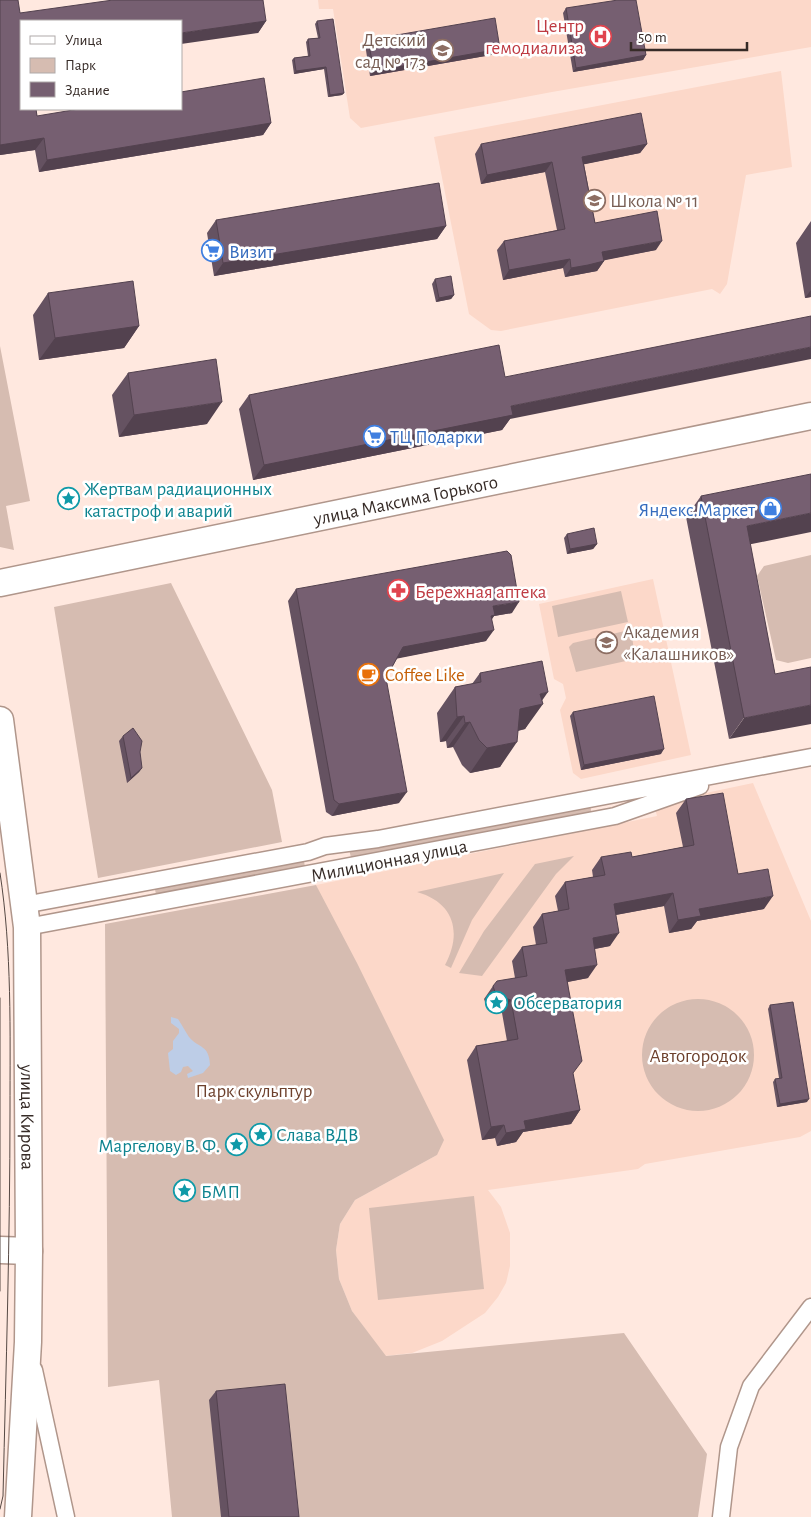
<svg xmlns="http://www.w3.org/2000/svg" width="811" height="1517" viewBox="0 0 811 1517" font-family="'Alegreya Sans',sans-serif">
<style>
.built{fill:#fcd8c9}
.green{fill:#d6bcb1}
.water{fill:#bdcde7}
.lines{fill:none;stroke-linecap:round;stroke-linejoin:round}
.minor-casing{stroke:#b0968b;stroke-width:19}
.primary-casing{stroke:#b0968b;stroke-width:29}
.minor{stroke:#fff;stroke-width:16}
.primary{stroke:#fff;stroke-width:26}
.tram{stroke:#564944;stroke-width:1}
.wall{fill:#655261}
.shaded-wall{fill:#53424f}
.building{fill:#765f71;stroke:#53424f}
.labels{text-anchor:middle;stroke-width:5;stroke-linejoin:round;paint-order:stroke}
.health-label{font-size:19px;fill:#be3a42;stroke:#fff;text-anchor:end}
.education-label{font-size:19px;fill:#785e54;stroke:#fff;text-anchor:start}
.shop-label{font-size:19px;fill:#366cbe;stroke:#fff;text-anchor:start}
.culture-label{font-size:19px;fill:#0d838f;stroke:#fff;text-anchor:start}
.street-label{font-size:19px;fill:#362b27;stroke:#fff}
.food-label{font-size:19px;fill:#c56008;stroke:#fff;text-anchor:start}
.park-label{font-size:19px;fill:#6d402c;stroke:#fff}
</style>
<rect width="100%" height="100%" fill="#ffe8df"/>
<path class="built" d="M318,0h493v47l-259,45 -191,36 -11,-10 -17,-109h-14z
M781,71l11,96 -46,8 -19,109 -7,10 -8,-5 -211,42 -10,-1 -22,-16 -35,-177z
M653,579l38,176 -110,24 -8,-6 -13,-63 6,-12 -3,-14 -9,-5 -15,-75z
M753,783l58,138v210l-11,6 -155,27 -7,5 -150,21 13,17 9,26v33l-4,17 -8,14 -13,16 -43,28 -30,12 -27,3 -33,-45 -13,-32 -3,-29 4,-26 15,-24 82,-45 -121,-270 341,-69 -3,-12z"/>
<path class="green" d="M0,346l30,155 -24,5 8,44 -14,-3z
M811,555v103l-23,5 -12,-3 -19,-84 7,-10z
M171,583l101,207 10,52 -184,36 -44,-271z
M621,591l7,31 -70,15 -6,-31z
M625,631l7,5 3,23 -59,13 -7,-25 4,-4z
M590,804l2,12 -240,46 -3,-13z
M574,856l-18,18 -74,102 -23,-3 25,-42 51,-67z
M303,857l3,14 -149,28 -3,-14z
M504,873l-32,47 -21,48 -6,-3c17,-32 10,-62 -28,-73z
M316,885l41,78 87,177 -7,15 -82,45 -15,24 -4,26 3,29 13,32 34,45 238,-23 83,121 -9,63h-526l-13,-137 -51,7 -3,-463z
M642 1055a56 56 0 1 1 112 0a56 56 0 1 1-112 0Z
M474,1196l10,93 -106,11 -9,-92z"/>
<path class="water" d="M171,1017l7,2c4,6 7,12 11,18 10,12 20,7 21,28l-7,8 -15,5 -1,-4 6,-3 -5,-5 -5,1 -2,5 -5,3 -6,-4 -2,-18 5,-4v-8l6,-8v-4l-8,-6z"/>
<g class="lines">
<defs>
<path id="minor" d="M24,905l284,-53 17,-6 53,-7 433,-82
M27,927l588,-111 85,-30
M34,1370l32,147
M721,1517l8,-70 22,-61 60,-79"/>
<g id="primary">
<path id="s1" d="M0,583l811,-167"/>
<path id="s2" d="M0,720l27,207 2,324 -1,91 -10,175"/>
<path d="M0,1250l29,1"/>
</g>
</defs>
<use href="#minor" class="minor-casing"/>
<use href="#primary" class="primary-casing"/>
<use href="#minor" class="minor"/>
<use href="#primary" class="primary"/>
<path class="tram" d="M0,873c12,78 10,159 10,237 0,129 -4,257 -7,386l-3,13
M0,998v293"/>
</g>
<path class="wall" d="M0,0l20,13 246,8 -8,12 -237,-12 16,95 234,7 -8,12 -224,37 -4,-22 -35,5z
M566,8l80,47 -3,5 -70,12 -10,-59z
M317,21l27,72 -2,2 -14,2 -4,-28 -30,5 -2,-14 2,-2 14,-2 -2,-14 2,-3 10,-1 -3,-14z
M368,40l132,9 -3,5 -127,22 -5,-32z
M481,144h166l-7,9 -56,11 11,59 61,27 -53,10 1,1 -7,10 -32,6 -2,-9 -60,12 -6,-30 7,-9 53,-11 -12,-58 -64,12 -6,-30z
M216,220l230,6 -9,13 -223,37 -7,-43z
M811,221v76l-6,1 -9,-55z
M435,279l19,16 -3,4 -15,3 -4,-18z
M48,293l91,33 -15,22 -85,12 -6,-45z
M128,373l79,51 -88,13 -7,-42z
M249,395l261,24 -8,11 -249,50 -14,-71z
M701,496l49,48 25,130 -46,65 -43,-222z
M567,534l30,10 -4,5 -26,5 -3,-16z
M296,589l216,24 -18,3 -2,3 -6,22 -89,17 -11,20 13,125 -67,13 -6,-4 -38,-211z
M480,673l62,28 -17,28 -7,2 -18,36 -30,6 -8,-8 -9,-18 -6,1 -1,-7 -6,1 -3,-29 18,-26 17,-3z
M573,712l88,42 -80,16 -11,-54z
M123,736l19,32 -3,4 -12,11 -8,-42z
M686,799l52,75 26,35 -67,12 -6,8 -22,4 -5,-27 -48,9 -6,31 -15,3 -7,29 -20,4 5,92 7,36 -9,14 -48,8 -7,10 -19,4 -2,-8 -13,2 -15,-80 9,-14 31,-5 -5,-28 -15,-5 -3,-9 9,-13 22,-8 -3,-17 10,-14 14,-2 -3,-18 9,-13 16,-3 -3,-15 10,-14 28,-5 -1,-7 9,-13h31l51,-10 -7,-34z
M770,1005l37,97 -30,5 -4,-25 2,-3 4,-1 -11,-69z
M216,1391l83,126h-78l-12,-117z"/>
<path class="shaded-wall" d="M266,21l-8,12 -77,11v-11z
M500,49l-3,5 -127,22 4,-5z
M646,55l-3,5 -70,12 3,-4z
M326,67l-2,2 -30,5 2,-3z
M344,93l-2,2 -14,2 2,-2z
M271,123l-8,12 -224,37 8,-12z
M44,138l-9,12 -35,5v-10z
M647,144l-7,9 -64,13 6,-9z
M552,162l-7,10 -64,12 6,-9z
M446,226l-9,13 -223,37 9,-13z
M662,241l-6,9 -60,12 6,-10z
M570,259l-7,9 -60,12 6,-10z
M604,261l-7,10 -32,6 6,-9z
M811,290v7l-6,1z
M454,295l-3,4 -15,3 3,-4z
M139,326l-15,22 -85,12 16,-22z
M811,347v12l-301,60 -8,11 -249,50 11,-15 247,-59z
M222,402l-15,22 -88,13 15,-22z
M811,513v19l-79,16 15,-22z
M597,544l-4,5 -26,5 3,-5z
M519,602l-7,11 -18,3 -7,10 6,-20z
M494,630l-8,11 -91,18 8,-12z
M548,692l-9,13 4,-1 -18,25 -23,5 18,-25 20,-15z
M811,705v19l-82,15 15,-21z
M464,716l-18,25 -6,1 17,-25z
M470,722l-17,25 -6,1 18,-25z
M517,742l-17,25 -30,6 17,-25z
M664,749l-3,5 -80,16 3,-5z
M142,768l-3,4 -12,11 4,-5z
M407,792l-8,11 -67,13 7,-12z
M673,893l-9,13 -60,11 10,-13z
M773,896l-9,13 -67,12 -6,8 -22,4 9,-13 21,-11z
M619,933l-9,13 -27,5 10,-13z
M597,965l-9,13 -32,6 9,-14z
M496,995l15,5 -9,13 -15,-5z
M809,1099l-2,3 -30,5 3,-3z
M580,1110l-9,14 -48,8 -7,10 -19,4 9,-13 18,-12z
M504,1125l-9,13 -13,2 9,-13z"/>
<path class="building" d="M0,0h18l2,13 93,-13h150l3,21 -85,12v-12h-160v88h15l1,7 42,-7h102v-17l83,-14 7,45 -224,37 -3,-22 -44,7z
M618,0h18l10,55 -70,13 -10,-60z
M495,18l5,31 -126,22 -6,-31z
M333,19l11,74 -14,2 -4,-28 -30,4 -2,-13 16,-2 -2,-17 12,-1 -3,-17z
M641,113l6,31 -65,13 13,66 62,-12 5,30 -60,11 2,9 -16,4 -17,3 -1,-9 -61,11 -5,-29 61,-12 -13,-67 -65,13 -6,-31z
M439,183l7,43 -223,37 -7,-43z
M451,276l3,19 -15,3 -4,-19z
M133,281l6,45 -84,12 -7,-45z
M811,316v31l-300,59 2,9 -249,50 -15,-70 250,-50 6,32z
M216,359l6,43 -88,13 -6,-42z
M811,474v39l-64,13 28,148 36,-7v38l-67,13 -43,-222z
M594,528l3,16 -27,5 -3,-15z
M507,551l4,4 8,47 -26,4 2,9 -4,1 3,14 -91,17 -17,31 21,114 -68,12 -5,-4 -38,-211z
M542,661l6,31 -8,2 3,10 -23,5 -3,33 -30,6 -8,-8 -9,-18 -5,1 -1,-7 -7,1 -2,-30 26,-5 -1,-9z
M654,696l10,53 -80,16 -11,-53z
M133,728l9,13 -2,11 2,16 -11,10 -8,-42z
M723,793l15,81 30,-5 5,27 -74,13 2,7 -23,4 -5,-27 -59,11 5,29 -26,5 4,27 -32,5 17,91 -9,12 7,37 -56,11 2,8 -20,4 -2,-8 -13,2 -15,-81 42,-7 -7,-39 -15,-5 -3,-9 4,-5 30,-5 -5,-29 25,-4 -5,-29 27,-5 -4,-27 40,-7 -4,-18 30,-5 1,5 62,-12 -8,-46z
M793,1002l16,97 -29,5 -5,-25 7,-1 -12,-73z
M285,1384l14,133h-70l-13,-126z"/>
<defs>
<symbol id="hospital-ring" viewBox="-11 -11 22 22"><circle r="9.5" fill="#fff" stroke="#e0444e" stroke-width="1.5"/><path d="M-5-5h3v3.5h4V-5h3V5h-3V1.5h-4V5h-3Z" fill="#e0444e"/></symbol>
<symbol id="school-ring" viewBox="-11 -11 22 22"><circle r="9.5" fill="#fff" stroke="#8d6e63" stroke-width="1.5"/><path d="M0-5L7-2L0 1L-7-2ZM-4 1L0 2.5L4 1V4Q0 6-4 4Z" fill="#8d6e63"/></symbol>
<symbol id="supermarket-ring" viewBox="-11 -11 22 22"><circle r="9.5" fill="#fff" stroke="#3f7fe0" stroke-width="1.5"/><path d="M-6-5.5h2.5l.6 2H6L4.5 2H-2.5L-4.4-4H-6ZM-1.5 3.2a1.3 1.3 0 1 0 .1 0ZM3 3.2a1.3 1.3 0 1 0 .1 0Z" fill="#3f7fe0"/></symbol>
<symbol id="sight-ring" viewBox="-11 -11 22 22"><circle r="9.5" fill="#fff" stroke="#0f9aa8" stroke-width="1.5"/><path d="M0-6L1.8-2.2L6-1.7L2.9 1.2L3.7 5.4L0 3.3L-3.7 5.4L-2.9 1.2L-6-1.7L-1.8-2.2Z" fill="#0f9aa8"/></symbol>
<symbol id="shop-ring" viewBox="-11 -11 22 22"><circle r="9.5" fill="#fff" stroke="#3f7fe0" stroke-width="1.5"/><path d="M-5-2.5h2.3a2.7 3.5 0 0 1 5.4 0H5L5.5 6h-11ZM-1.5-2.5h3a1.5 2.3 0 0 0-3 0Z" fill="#3f7fe0"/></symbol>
<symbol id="pharmacy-ring" viewBox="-11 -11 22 22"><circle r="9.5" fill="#fff" stroke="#e0444e" stroke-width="1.5"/><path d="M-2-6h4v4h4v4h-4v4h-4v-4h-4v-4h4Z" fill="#e0444e"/></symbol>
<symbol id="cafe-ring" viewBox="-11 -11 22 22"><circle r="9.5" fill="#fff" stroke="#e8710a" stroke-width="1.5"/><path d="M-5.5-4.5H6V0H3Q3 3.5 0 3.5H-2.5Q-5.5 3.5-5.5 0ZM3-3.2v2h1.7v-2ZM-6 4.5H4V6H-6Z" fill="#e8710a"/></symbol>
</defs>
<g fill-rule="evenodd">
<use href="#hospital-ring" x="588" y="24" width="25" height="25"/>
<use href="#school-ring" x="430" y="38" width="25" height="25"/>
<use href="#school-ring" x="582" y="188" width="25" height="25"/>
<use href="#supermarket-ring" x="200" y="238" width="25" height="25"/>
<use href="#supermarket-ring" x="362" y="424" width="25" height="25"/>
<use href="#sight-ring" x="56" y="486" width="25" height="25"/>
<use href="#shop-ring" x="758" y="496" width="25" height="25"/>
<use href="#pharmacy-ring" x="386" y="578" width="25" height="25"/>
<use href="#school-ring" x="594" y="630" width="25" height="25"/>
<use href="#cafe-ring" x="356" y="662" width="25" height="25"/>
<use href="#sight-ring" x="484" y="990" width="25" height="25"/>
<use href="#sight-ring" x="248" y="1122" width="25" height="25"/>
<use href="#sight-ring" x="224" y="1132" width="25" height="25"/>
<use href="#sight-ring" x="172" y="1178" width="25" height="25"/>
</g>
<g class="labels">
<g class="health-label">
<text x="584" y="32">Центр<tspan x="584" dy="22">гемодиализа</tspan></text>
<text x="415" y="598" text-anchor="start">Бережная аптека</text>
</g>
<g class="education-label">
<text x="426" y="46" text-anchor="end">Детский<tspan x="426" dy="22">сад № 173</tspan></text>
<text x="610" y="207">Школа № 11</text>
<text x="623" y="638">Академия<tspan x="623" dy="22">«Калашников»</tspan></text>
</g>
<g class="shop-label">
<text x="229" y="258">Визит</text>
<text x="390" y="443">ТЦ Подарки</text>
<text x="755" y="516" text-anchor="end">Яндекс.Маркет</text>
</g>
<g class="culture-label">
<text x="84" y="495">Жертвам радиационных<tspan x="84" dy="22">катастроф и аварий</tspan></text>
<text x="513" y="1009">Обсерватория</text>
<text x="276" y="1141">Слава ВДВ</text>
<text x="220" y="1152" text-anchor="end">Маргелову В. Ф.</text>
<text x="201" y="1198">БМП</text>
</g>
<g class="street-label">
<text dy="7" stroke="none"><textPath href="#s1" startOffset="414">улица Максима Горького</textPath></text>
<text transform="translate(389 860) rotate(-11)" y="7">Милиционная улица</text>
<text dy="7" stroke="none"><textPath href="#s2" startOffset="399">улица Кирова</textPath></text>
</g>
<g class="food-label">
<text x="385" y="681">Coffee Like</text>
</g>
<g class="park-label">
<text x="698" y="1062">Автогородок</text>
<text x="254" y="1097">Парк скульптур</text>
</g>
</g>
<rect x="20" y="20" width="162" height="90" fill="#ffffff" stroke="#afaaa9"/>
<rect x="30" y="36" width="25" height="8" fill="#ffffff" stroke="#afaaa9"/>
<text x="65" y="45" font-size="15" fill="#362b27">Улица</text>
<rect x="30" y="58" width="25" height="15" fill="#d6bcb1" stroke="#afaaa9"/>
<text x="65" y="70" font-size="15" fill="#362b27">Парк</text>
<rect x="30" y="82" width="25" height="15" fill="#765f71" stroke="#afaaa9"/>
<text x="65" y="95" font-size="15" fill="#362b27">Здание</text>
<path d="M631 42v8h116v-8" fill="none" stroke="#362b27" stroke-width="2.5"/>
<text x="638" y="42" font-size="15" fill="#362b27" stroke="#ffffff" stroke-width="4" paint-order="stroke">50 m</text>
</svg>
